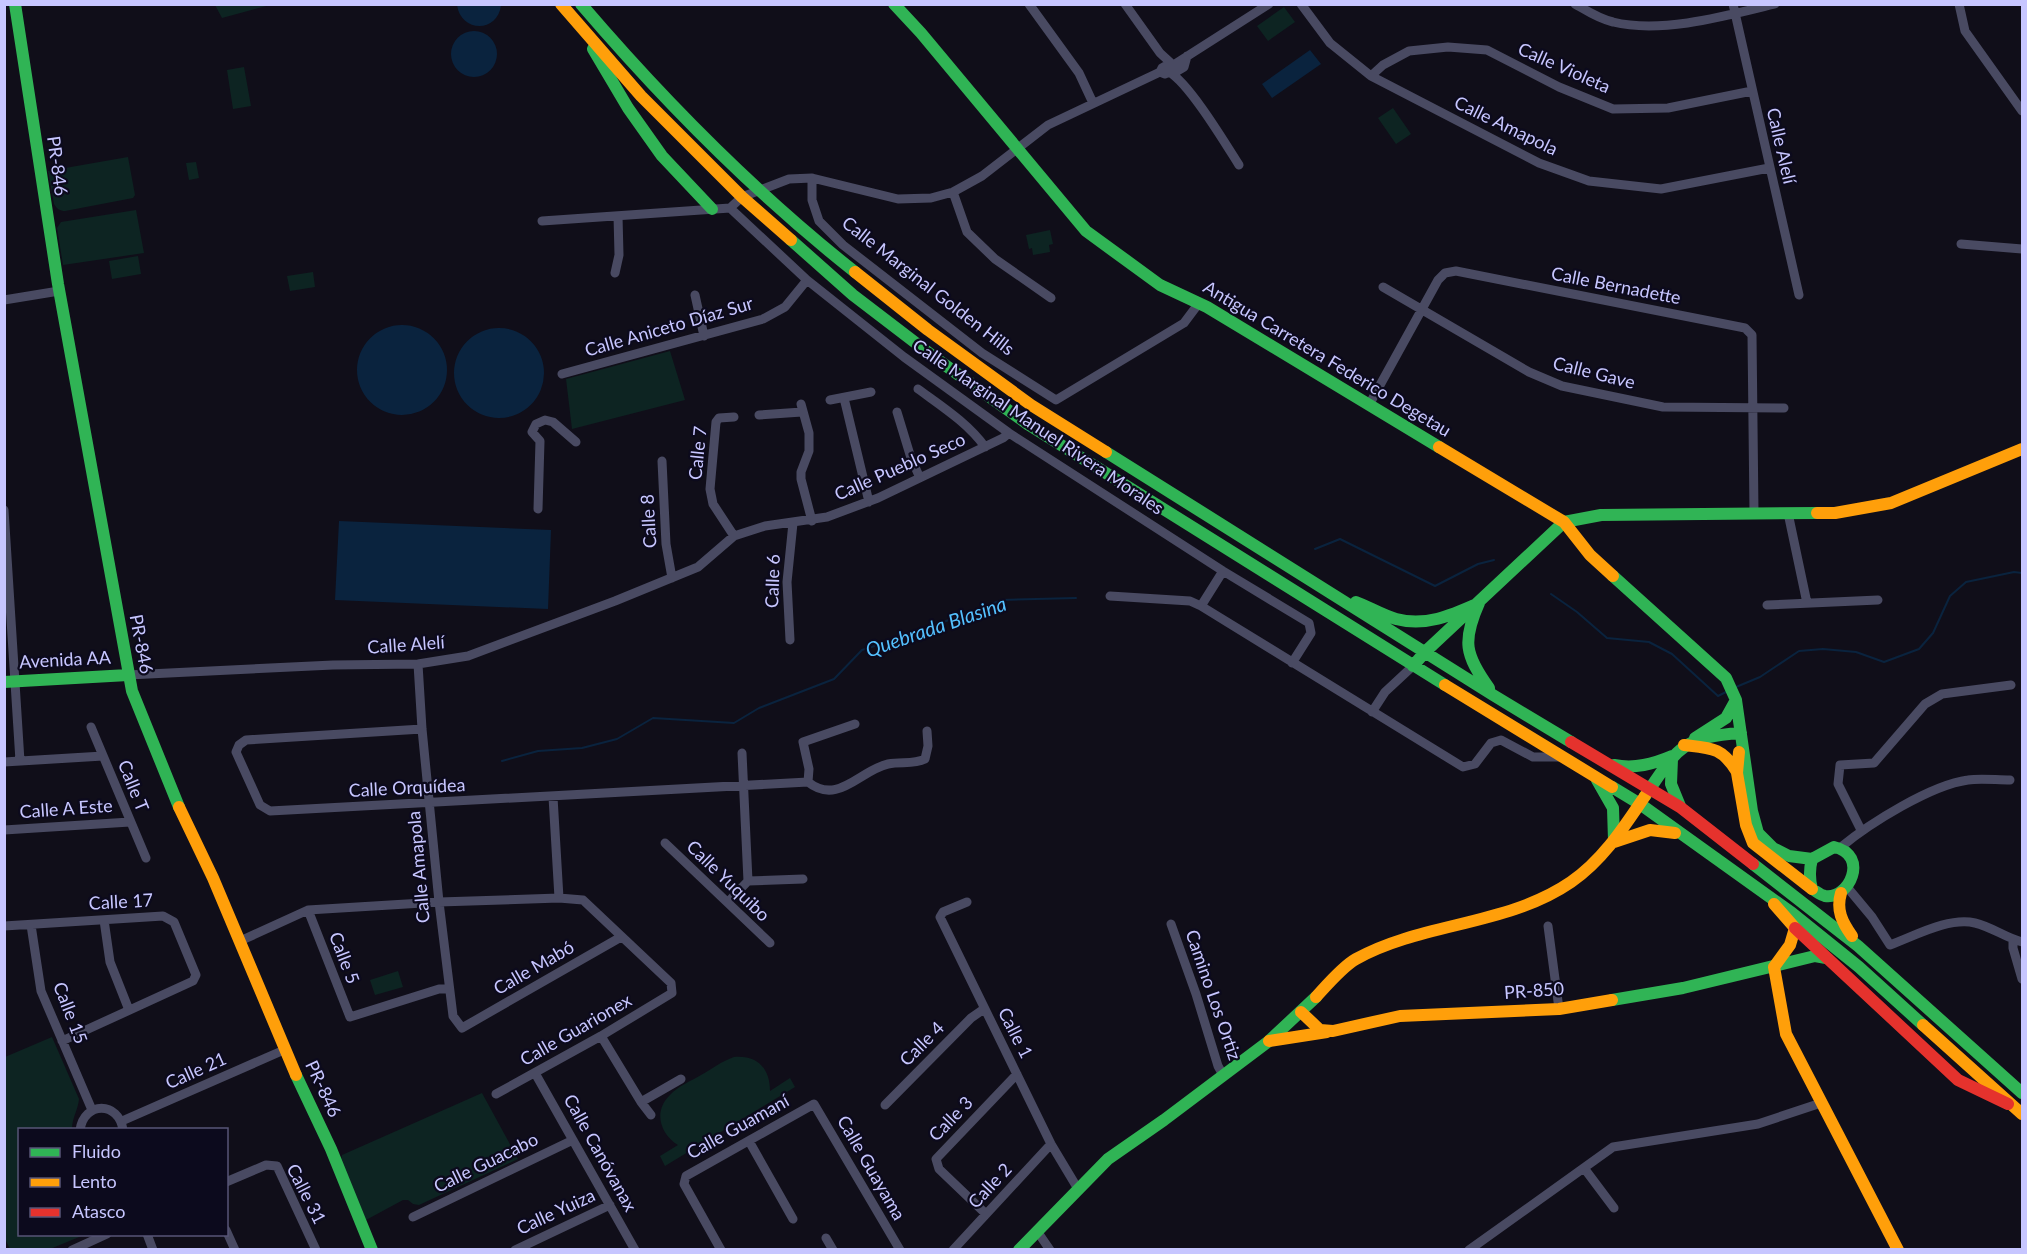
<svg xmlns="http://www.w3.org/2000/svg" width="2027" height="1254" viewBox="0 0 2027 1254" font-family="Lato,sans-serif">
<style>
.green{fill:#0d2422}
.water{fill:#0a233e}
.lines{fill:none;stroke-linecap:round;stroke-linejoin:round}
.stream{stroke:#0a233e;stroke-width:2}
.street{stroke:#494a62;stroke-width:9}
.fast{stroke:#30b455;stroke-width:12}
.slow{stroke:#ff9f0a;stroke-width:12}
.jam{stroke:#e5322d;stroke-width:12}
.labels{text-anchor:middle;stroke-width:4.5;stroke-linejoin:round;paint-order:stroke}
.street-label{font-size:18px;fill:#c7c6ff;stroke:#0c0a1d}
.water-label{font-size:20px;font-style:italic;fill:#54c1ff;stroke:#0c0a1d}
</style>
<rect width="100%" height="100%" fill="#100e19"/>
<path class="green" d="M215,5h55l-48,13z
M1284,7l11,15 -27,19 -11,-15z
M244,67l7,39 -18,3 -6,-39z
M1393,108l18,26 -15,10 -18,-26z
M128,157l7,38 -2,3 -68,13c-5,0 -8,-2 -11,-7l-6,-33z
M196,162l3,16 -10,2 -3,-17z
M136,210l8,43 -81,12 -6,-37 4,-6z
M1050,230l3,14 -4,1 1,7 -17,3 -1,-7 -3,1 -3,-14z
M138,256l3,18 -29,5 -3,-18z
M313,272l2,15 -25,4 -3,-15z
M670,351l15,49 -113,29 -6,-50z
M398,971l5,16 -28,8 -5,-15z
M52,1037l27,62c-1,11 -7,19 -7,30l-52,1v104l64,1 -34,14h-40l-6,-12 1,-180z
M734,1057c24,-2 36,12 36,34l20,-13 5,9 -130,79 -5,-10 18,-11c-18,-11 -25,-34 -8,-50 8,-9 21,-14 31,-20 11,-6 21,-14 33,-18z
M482,1093l36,66 -99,46 -6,-1 -5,-4h-5l-37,20 -25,-60 1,-5z"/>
<path class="water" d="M457,5h44c-3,28 -40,28 -44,0z
M451 54a23 23 0 1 1 46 0a23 23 0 1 1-46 0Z
M1310,50l11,14 -49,34 -10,-14z
M357 370a45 45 0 1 1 90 0a45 45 0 1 1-90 0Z
M454 373a45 45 0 1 1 90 0a45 45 0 1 1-90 0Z
M339,521l212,9 -3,79 -213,-9z"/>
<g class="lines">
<path class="stream" d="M1315,549l25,-10 95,47 43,-22 16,-4
M1551,594l26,18 30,26 42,4 23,12 46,42 10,-5
M1736,687l24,-10 39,-26 24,-2 33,3 28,10 35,-13 14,-16 17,-37 16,-14 48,-10 8,1
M502,761l36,-10 44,-3 35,-9 36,-21 81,5 25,-15 75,-29 28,-29 47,-15 93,-35 74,-2"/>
<path class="street" d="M1029,4l50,69 14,30
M1125,4l35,49 12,11
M1301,4l29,39 41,33 168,87 50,18 72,8 108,-21
M1575,4c12,7 24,15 38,18 48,12 113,-6 162,-18
M1733,4l66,291
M1959,4l6,27 57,80
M1160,72l5,2c6,-2 8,-4 10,-10l94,-60
M1169,72c20,11 56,71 70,93
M1172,74l12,-7 3,-11
M1371,76l12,-11 26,-14 39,-4 39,3 72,37 54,22 55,-1 84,-17
M812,178v22l7,21 24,24 139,108 74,47 128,-77 15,-20
M953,192l14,40 28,27 56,39
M730,208l77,72 97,77 105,76 214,138 86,52 2,10 -19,30
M542,221l188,-13 12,-11 47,-18 23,-1 86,21 33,-1 22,-6 29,-16 66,-51 112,-53 2,-4 7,-4h6
M1961,244l61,5
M615,273l4,-18 -1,-39
M1383,287l146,85 33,14 101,21 121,1
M695,295l9,41
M4,300l55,-9
M562,374l201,-55 22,-12 22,-27
M918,389c23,17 50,34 67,58
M844,398l25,104
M830,400l41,-8
M801,404l8,29v18l-8,21v7l11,42
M1369,405l69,-125 7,-7 11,-2 289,57 7,7 2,178
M897,412l14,46 9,20
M759,415l43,-3
M734,417l-15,1 -3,4 -6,67 3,15 21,32
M662,461l4,83 6,34
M538,509l2,-68 -8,-9 4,-8 9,-4 8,2 23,20
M4,510l16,251
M1788,513l19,90
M1110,596l80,5 11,5 262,161 12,-3 16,-21 10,-3 32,17h28
M1767,605l111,-5
M1201,606l22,-35
M790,640l-3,-58 6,-59
M418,664l4,65 17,173 14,114 9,12 159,-91
M128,675l205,-10 85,-1 50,-8 147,-55 83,-34 36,-31 31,-10 62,-9 51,-19 125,-60 6,-5
M1372,712l13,-20 28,-26
M91,727l55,131
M422,729l-176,11 -7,5 -3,7 24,53 10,6 538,-29
M4,762l99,-6
M808,782c30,24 52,-12 80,-18 13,-3 25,1 37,-5l3,-13 -1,-15
M808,782l1,-13 -6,-27 52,-18
M553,797l6,101
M4,830l126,-8
M1861,830l-23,-46 2,-19 34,-2 51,-59 17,-10 69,-9
M665,843l105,100
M1841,847c29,-24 90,-62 127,-67 12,-2 28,0 42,0
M748,881l55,-2
M1847,887l25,30 18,28c25,-9 58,-28 85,-22 17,4 31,15 47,19
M728,902l20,-21 -6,-128
M967,902l-24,10 -3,5 111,227 27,45
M308,910l42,107 89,-28h9
M104,920l6,42 19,48
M1171,924l25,70 22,72 5,9
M31,925l10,66 51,119
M4,926l159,-10 11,6 22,53 -3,6 -131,60
M1548,926l11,83
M2013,940v8l9,31
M240,941l68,-31 131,-8 120,-4 24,2 88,83 1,10 -71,43 -105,58
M601,1036l40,66 10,13
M535,1073l100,177
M641,1102l40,-23
M885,1105l86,-87 13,-9
M122,1121l162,-71
M80,1130c4,-29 39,-29 43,0
M749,1141l44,78
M1584,1168l30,40
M226,1182l40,-17 11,1 39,84
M986,1214l-47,-45 -3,-10 81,-85
M413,1217l160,-77
M226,1230l9,20
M1037,1231l13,19
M147,1234l6,16
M826,1238l7,12
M72,1250l35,-16
M515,1250l95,-45
M721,1250l-37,-66 2,-8 128,-72 86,146
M953,1250l98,-106
M1469,1250l144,-103 145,-23 63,-21"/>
<path class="fast" d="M15,4l43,280 74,407 47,116
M581,4c83,97 174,189 274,268
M894,4l27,29 165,198 74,54 47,22 232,140
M593,49l35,59 34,48 50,53
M791,240l62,55 85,65 91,65 416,260
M1106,452l387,243 78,47
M1613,576l113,102 10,22 16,111 6,22 15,15 16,8 23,3
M1356,602c13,5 26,13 40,17 30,8 56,-4 83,-16
M1479,603c-17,38 -14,52 10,85
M1413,666l12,-14 139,-130 37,-7 216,-2
M4,682l124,-7
M1695,738l31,-20 10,-18
M1672,759l-1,25 9,22
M1614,765c21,4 39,-1 58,-9
M1597,780l16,28 1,32
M1612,787l28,17 152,109 67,54 64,58
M1645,796c32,-47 36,-59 96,-63
M1834,847c36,8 15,53 -9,49 -5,-1 -9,-5 -13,-7 -3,-11 -3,-19 0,-30z
M1753,864l105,82 164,147
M1612,1000l71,-12 132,-32 11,2
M296,1075l35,74 41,101
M1019,1250l89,-91 56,-39 105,-79 47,-44"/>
<path class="slow" d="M561,4l80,92 101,101 49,43
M855,272l73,58 103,75 75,47
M1439,447l125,75 26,33 23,21
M1817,513h18l56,-10 131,-54
M1445,685l167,102
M1684,745c27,3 38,2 53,27
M1739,752l-2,21 9,52 7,18 59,46
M179,807l34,71 83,197
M1614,842l36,-12 25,3
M1841,893c-5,17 1,29 11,43
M1774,904l21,24 -5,17 -16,22
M1774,967l12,67 112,216
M1316,997c11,-12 26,-30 40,-38 67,-37 151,-33 215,-77 32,-22 53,-55 74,-86
M1301,1012l19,18 13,1 67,-15 159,-7 53,-9
M1923,1025l99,89
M1269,1041l58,-9"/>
<path class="jam" d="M1571,742l109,65 73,57
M1795,928l163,152 50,24"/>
</g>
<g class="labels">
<g class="street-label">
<text transform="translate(1564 68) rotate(24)" y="6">Calle Violeta</text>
<text transform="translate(1506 126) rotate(26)" y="6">Calle Amapola</text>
<text transform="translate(1781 146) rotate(77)" y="6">Calle Alelí</text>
<text transform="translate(57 166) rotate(82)" y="6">PR-846</text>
<text transform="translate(928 286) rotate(38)" y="6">Calle Marginal Golden Hills</text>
<text transform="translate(1616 286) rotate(11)" y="6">Calle Bernadette</text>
<text transform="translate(669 327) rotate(-16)" y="6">Calle Aniceto Díaz Sur</text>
<text transform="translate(1327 359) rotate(31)" y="6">Antigua Carretera Federico Degetau</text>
<text transform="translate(1594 373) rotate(14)" y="6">Calle Gave</text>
<text transform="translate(1038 427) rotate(34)" y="6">Calle Marginal Manuel Rivera Morales</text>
<text transform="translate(698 453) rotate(-84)" y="6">Calle 7</text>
<text transform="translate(900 467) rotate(-24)" y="6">Calle Pueblo Seco</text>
<text transform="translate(649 521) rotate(-93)" y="6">Calle 8</text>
<text transform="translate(773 581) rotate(-88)" y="6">Calle 6</text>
<text transform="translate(141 644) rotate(79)" y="6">PR-846</text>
<text transform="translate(406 645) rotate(-4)" y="6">Calle Alelí</text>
<text transform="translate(65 660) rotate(-3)" y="6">Avenida AA</text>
<text transform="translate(133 786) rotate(68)" y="6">Calle T</text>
<text transform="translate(407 788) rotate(-3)" y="6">Calle Orquídea</text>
<text transform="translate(66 809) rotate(-4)" y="6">Calle A Este</text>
<text transform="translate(419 867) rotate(-95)" y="6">Calle Amapola</text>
<text transform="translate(728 881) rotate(44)" y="6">Calle Yuquibo</text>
<text transform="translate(121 902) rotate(-3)" y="6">Calle 17</text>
<text transform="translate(344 958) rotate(69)" y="6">Calle 5</text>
<text transform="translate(534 968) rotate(-30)" y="6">Calle Mabó</text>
<text transform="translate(1534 991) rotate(-4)" y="6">PR-850</text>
<text transform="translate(1213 995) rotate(71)" y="6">Camino Los Ortiz</text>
<text transform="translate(70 1013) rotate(69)" y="6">Calle 15</text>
<text transform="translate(576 1030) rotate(-30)" y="6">Calle Guarionex</text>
<text transform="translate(1015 1033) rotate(63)" y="6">Calle 1</text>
<text transform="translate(922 1044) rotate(-45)" y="6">Calle 4</text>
<text transform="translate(196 1071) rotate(-24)" y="6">Calle 21</text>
<text transform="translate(323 1089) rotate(65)" y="6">PR-846</text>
<text transform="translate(951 1119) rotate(-46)" y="6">Calle 3</text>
<text transform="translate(738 1127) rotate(-29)" y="6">Calle Guamaní</text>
<text transform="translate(600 1153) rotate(61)" y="6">Calle Canóvanax</text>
<text transform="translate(486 1163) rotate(-26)" y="6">Calle Guacabo</text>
<text transform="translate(871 1168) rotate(60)" y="6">Calle Guayama</text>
<text transform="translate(990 1186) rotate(-47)" y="6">Calle 2</text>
<text transform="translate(306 1194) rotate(63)" y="6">Calle 31</text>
<text transform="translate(556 1212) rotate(-25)" y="6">Calle Yuiza</text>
</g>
<g class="water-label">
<text transform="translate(936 627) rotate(-19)" y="7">Quebrada Blasina</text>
</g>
</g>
<rect width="2027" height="1254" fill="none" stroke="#c7c6ff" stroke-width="12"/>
<rect x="18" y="1128" width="210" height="108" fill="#0c0a1d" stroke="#575577" stroke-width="1.5"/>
<rect x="30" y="1148" width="30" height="9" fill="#30b455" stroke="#575577" stroke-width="1.5"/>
<text x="72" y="1158" font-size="18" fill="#c7c6ff">Fluido</text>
<rect x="30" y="1178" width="30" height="9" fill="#ff9f0a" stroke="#575577" stroke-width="1.5"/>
<text x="72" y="1188" font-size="18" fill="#c7c6ff">Lento</text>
<rect x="30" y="1208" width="30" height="9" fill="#e5322d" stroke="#575577" stroke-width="1.5"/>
<text x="72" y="1218" font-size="18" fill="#c7c6ff">Atasco</text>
</svg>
